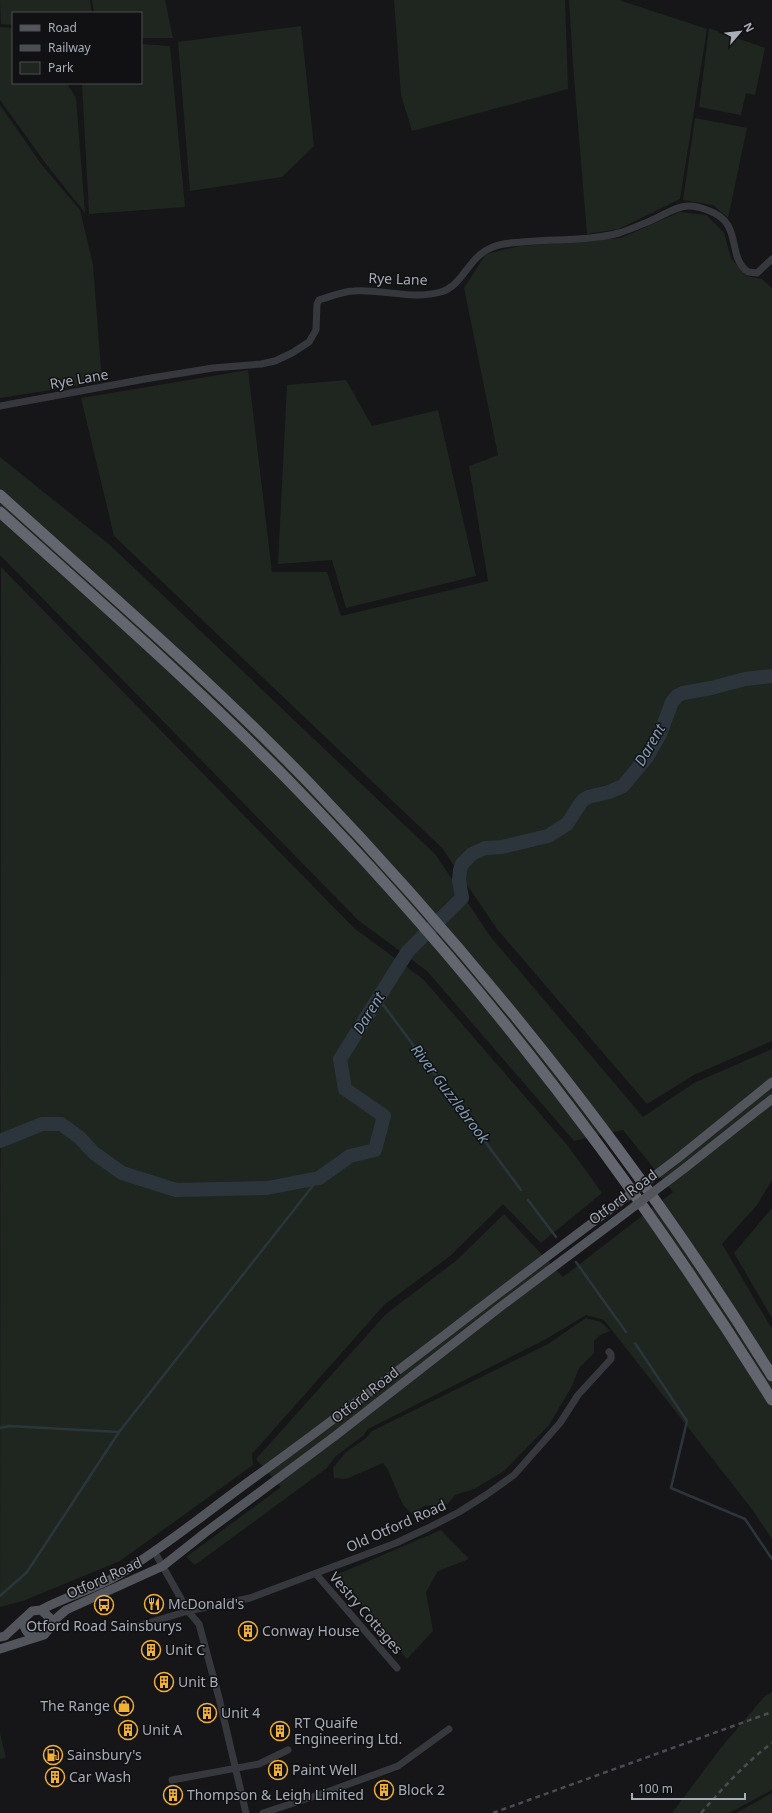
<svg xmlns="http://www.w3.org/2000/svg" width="772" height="1813" viewBox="0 0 772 1813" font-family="'Noto Sans',sans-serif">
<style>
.green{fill:#1e261f}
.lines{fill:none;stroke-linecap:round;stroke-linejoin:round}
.stream{stroke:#2c353c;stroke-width:2.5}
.river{stroke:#2c353c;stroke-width:14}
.minor{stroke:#37383d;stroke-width:7}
.major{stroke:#53555c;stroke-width:9}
.highway{stroke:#63666e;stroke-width:11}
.rail{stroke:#4a4c52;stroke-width:2.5;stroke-dasharray:5 4;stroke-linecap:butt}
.major-bridge{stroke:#53555c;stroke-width:9}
.labels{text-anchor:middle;stroke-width:3;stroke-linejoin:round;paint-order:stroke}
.street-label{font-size:14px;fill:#a8adb8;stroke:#111113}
.poi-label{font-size:14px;fill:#a8adb8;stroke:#111113;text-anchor:start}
.water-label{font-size:15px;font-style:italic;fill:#7f9bb3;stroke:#111113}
</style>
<rect width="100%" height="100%" fill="#161618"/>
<path class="green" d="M0,0h90l2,13h-79v12l-12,-1z
M92,0h73l8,38h-32v-25h-47z
M394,0h171l3,89 -156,42 -11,-36z
M569,0h50l88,29 -27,170 -61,30 -32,5 -14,-169z
M301,26l13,120 -32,31 -92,14 -12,-149z
M0,27l13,1v55h54l9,15 9,115 -39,-49 -46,-64z
M709,28l56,20 -10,47 -9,-2 -5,22 -42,-8z
M141,44l29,2 15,161 -96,7 -7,-131h59z
M0,105l42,60 38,45 13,55 9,117 -102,16z
M695,118l52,10 -19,90 -15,-13 -30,-5z
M680,212l26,3 18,18 7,25 15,18 16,3 10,9v753l-78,34 -47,29 -150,-175 -55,-81 -328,-312 -33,-138 167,-28 24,202h55l14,44 147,-35 -19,-115 29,-11 -34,-167 22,-34 34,-8 101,-8z
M346,380l26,46 66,-16 38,166 -130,32 -14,-48 -54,4 9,-179z
M0,457l111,89 324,308 55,82 153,181 51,-34 78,-34v131l-15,25 -35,39 50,85v210l-21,-31 -147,-188 -18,-5 -40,24 -178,90 -5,7 -27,20 -9,12 -132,97 -9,-8 95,-70 -25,-28 130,-145 71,-54 47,-46 59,63 110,-85 -50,-62 -49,11 -147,-170 -69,-51 -358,-365z
M1,567l353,361 69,51 145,167 34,47 -61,50 -38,-39 -53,52 -66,49 -132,149 1,11 -133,96 -97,40 -23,6z
M772,1208v110l-38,-65z
M586,1318l15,4 9,9 -10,4 -6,6v12l-15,15 -7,18 -23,39 -45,46 -30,18 -19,6 -7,9 -24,2 -11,9 -10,-10 -15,-35 -5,-7 -37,16 -12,-1 -1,-10 13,-16 19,-13 7,-8 176,-87z
M441,1530l28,29 -31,12 -12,21 7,39 -26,28 -71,-84z
M772,1692v98l-43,23h-57l48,-64 44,-52z
M0,1733l6,25 -6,1z
M772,1793v20h-36z"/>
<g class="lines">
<path class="stream" d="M379,999l142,191
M528,1200l28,37
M576,1262l50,70
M635,1343l52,78 -16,67 74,31 27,40
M0,1428l9,-2 110,6 200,-254
M0,1596l27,-24 92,-140"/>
<path class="river" d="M0,1141l42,-17h19l18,13 15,16 28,20 54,17 91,-2 52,-10 31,-22 25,-6 9,-34 -39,-27 -5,-30 68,-108 54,-53 -3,-18 1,-10 2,-6 10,-10 13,-6 17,-1 46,-11 19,-12 15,-23 6,-4 21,-5 14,-6 24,-29 13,-23 12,-32 5,-6 6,-3 28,-5 34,-9 27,-3"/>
<path class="minor" d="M0,406l145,-27 68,-11 48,-4 14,-3 17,-8 17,-11 7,-12 1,-26 2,-4c11,-3 24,-9 35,-9 29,-2 58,9 87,1 23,-7 27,-36 52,-45 9,-4 20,-4 29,-5 32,-3 66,-1 97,-9 10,-3 21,-8 31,-12 12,-5 26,-15 39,-15 5,0 13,2 18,4 38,13 18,45 41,62l9,1 15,-14
M154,1551l34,60 11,13 20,74 27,115
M316,1574l81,94
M128,1629l60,-18 62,-13 146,-55 32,-15 31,-16 27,-17 28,-20 46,-52 18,-28 33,-36v-5l-2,-2
M172,1780l87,-16 29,-14
M263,1813l64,-21 71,-26 51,-37"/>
<path class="major" d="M678,1158l94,-76
M685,1168l87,-69
M41,1610c25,-14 55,-21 79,-36 46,-28 88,-63 131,-94 121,-87 237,-180 357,-269
M25,1618c-3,10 2,17 11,19
M51,1623l15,-13 97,-44 43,-34 129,-96 169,-132 111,-83
M0,1637l5,-1 27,-25 9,-1 8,7 1,11 -6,7 -44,14"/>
<path class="highway" d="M0,495c105,95 213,188 311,290 173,181 329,378 461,591
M0,512c99,89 198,176 291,271 183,187 342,395 481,617"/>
<path class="rail" d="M493,1813l279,-101
M701,1813c22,-25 44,-50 71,-70"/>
<path class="major-bridge" d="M608,1211l70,-53
M615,1221l70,-53"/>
</g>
<defs>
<symbol id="restaurant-ring" viewBox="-11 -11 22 22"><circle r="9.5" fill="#111113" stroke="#f2b134" stroke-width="1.5"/><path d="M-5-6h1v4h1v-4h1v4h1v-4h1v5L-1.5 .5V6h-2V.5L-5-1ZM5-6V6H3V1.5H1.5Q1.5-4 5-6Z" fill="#f2b134"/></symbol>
<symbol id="bus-ring" viewBox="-11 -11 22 22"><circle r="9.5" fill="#111113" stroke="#f2b134" stroke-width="1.5"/><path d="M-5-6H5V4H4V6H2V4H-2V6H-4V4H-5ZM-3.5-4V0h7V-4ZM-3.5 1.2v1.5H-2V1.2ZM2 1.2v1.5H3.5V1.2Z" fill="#f2b134"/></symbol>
<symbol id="building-ring" viewBox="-11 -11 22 22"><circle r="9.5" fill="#111113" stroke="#f2b134" stroke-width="1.5"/><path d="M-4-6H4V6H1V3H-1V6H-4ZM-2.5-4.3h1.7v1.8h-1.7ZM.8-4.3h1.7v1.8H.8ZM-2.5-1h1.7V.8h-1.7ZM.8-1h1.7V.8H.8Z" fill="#f2b134"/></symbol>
<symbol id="shop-ring" viewBox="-11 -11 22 22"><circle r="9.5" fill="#111113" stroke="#f2b134" stroke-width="1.5"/><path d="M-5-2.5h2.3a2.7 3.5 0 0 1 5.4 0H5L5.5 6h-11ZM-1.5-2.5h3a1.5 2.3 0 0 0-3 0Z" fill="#f2b134"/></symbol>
<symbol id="fuel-ring" viewBox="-11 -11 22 22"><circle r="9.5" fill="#111113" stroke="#f2b134" stroke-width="1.5"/><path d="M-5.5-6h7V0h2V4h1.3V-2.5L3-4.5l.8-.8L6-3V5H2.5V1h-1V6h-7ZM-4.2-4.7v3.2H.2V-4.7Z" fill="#f2b134"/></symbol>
</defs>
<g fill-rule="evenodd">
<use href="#restaurant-ring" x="143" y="1593" width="22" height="22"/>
<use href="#bus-ring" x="93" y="1594" width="22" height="22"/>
<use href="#building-ring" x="237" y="1620" width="22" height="22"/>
<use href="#building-ring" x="140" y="1639" width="22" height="22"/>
<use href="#building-ring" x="153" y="1671" width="22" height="22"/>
<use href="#shop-ring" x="113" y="1695" width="22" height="22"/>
<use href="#building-ring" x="196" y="1702" width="22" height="22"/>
<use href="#building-ring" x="117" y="1719" width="22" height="22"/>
<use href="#building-ring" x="269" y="1720" width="22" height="22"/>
<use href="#fuel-ring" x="42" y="1744" width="22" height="22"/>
<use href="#building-ring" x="267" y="1759" width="22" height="22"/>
<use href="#building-ring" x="44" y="1766" width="22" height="22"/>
<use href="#building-ring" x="373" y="1779" width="22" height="22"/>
<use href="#building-ring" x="162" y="1784" width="22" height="22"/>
</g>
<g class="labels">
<g class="street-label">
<text transform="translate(398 279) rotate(2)" y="5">Rye Lane</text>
<text transform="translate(79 379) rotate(-10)" y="5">Rye Lane</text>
<text transform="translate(623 1197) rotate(-37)" y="5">Otford Road</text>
<text transform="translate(365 1395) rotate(-38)" y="5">Otford Road</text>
<text transform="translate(396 1526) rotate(-24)" y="5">Old Otford Road</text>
<text transform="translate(104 1578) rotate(-24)" y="5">Otford Road</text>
<text transform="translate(366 1613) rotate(49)" y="5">Vestry Cottages</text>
</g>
<g class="poi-label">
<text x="168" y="1609">McDonald's</text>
<text x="104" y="1631" text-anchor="middle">Otford Road Sainsburys</text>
<text x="262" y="1636">Conway House</text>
<text x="165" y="1655">Unit C</text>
<text x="178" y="1687">Unit B</text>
<text x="110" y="1711" text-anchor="end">The Range</text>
<text x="221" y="1718">Unit 4</text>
<text x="294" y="1728">RT Quaife<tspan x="294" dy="16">Engineering Ltd.</tspan></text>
<text x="142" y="1735">Unit A</text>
<text x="67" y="1760">Sainsbury's</text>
<text x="292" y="1775">Paint Well</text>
<text x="69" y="1782">Car Wash</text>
<text x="398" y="1795">Block 2</text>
<text x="187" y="1800">Thompson &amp; Leigh Limited</text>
</g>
<g class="water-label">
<text transform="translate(650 745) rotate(-60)" y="5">Darent</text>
<text transform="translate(369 1013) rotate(-58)" y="5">Darent</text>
<text transform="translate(450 1094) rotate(53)" y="5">River Guzzlebrook</text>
</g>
</g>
<rect x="12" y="12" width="130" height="72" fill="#111113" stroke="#4d4f55"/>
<rect x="20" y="25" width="20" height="6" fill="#53555c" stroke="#4d4f55"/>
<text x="48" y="32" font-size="12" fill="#a8adb8">Road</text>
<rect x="20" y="45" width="20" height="6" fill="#4a4c52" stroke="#4d4f55"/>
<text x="48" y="52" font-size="12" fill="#a8adb8">Railway</text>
<rect x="20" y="62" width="20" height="12" fill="#1e261f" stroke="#4d4f55"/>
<text x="48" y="72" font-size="12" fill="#a8adb8">Park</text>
<g transform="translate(740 32) rotate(62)" stroke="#111113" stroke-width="3" paint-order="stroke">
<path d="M0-3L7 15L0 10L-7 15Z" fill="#a8adb8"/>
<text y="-6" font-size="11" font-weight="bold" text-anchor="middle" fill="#a8adb8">N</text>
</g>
<path d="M632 1793v6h113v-6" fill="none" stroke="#a8adb8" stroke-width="2"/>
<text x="638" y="1793" font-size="12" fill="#a8adb8" stroke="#111113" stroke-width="3" paint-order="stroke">100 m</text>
</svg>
